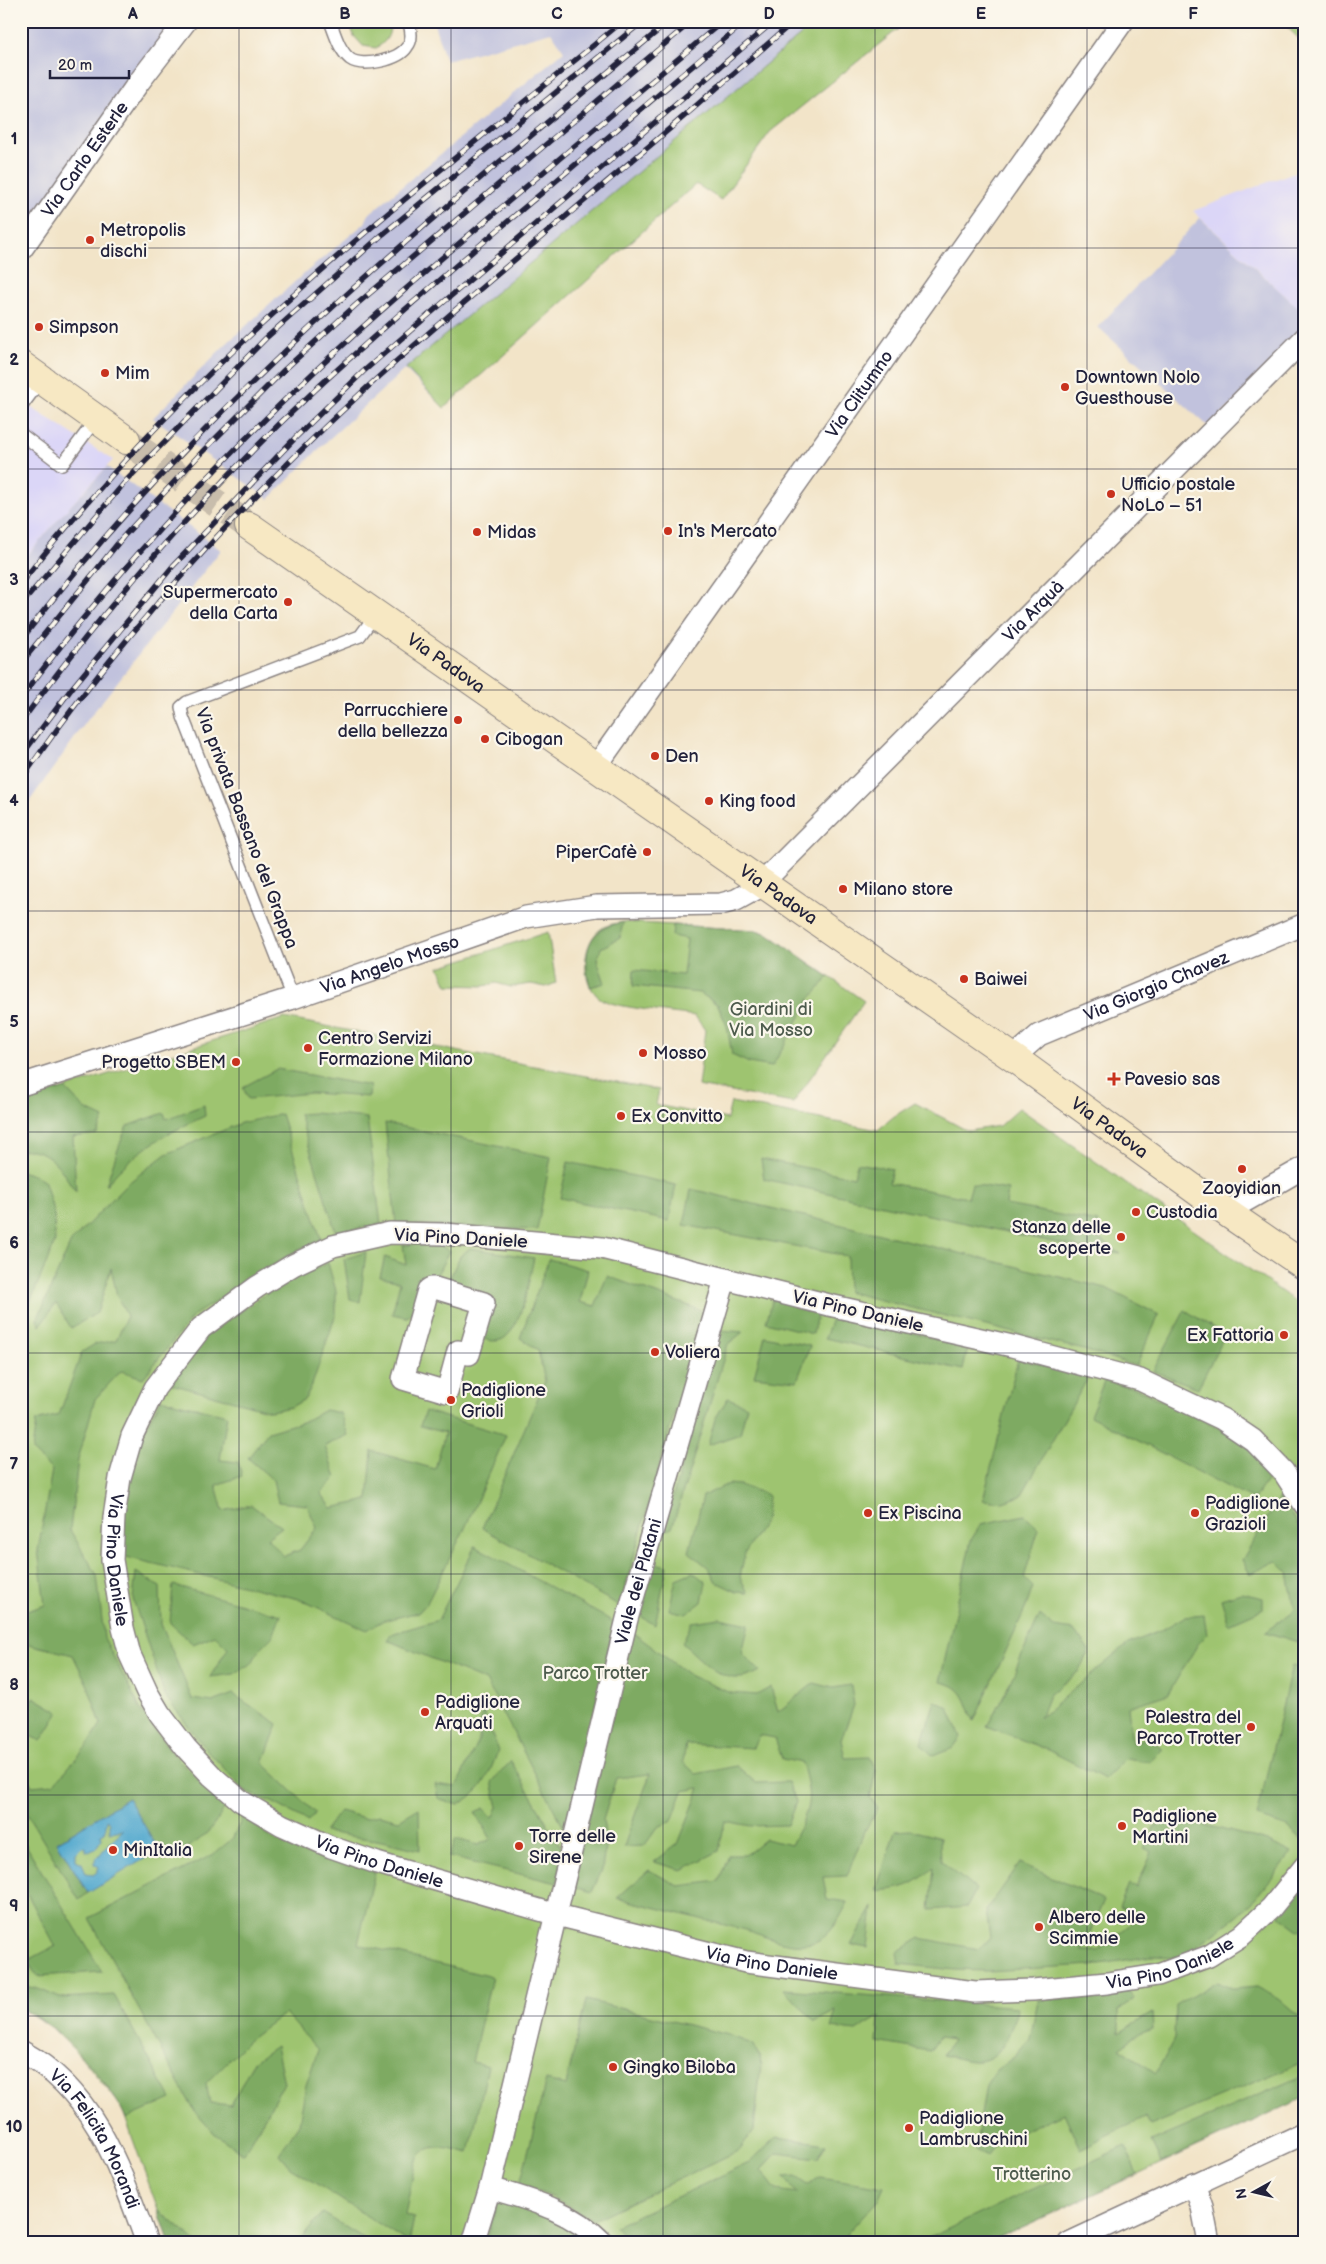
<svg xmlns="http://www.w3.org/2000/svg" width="1326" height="2264" viewBox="0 0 1326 2264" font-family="'Balsamiq Sans',sans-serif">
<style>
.built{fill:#dbd6f7}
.industrial{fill:#c1c2dd}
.green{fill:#9ec46f;stroke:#607355}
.forest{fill:#7eaa62;stroke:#50664e}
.water{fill:#51a8ce;stroke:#3a6584;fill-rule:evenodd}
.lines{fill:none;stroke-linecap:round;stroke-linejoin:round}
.secondary-tunnel{stroke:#c8bdac;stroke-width:28;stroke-dasharray:28 14;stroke-linecap:butt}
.lane-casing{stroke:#8a8382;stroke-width:14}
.street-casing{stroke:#8a8382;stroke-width:24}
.secondary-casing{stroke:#8a8382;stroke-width:30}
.lane{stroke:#fff;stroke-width:11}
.street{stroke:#fff;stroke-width:21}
.secondary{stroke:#f7e8c3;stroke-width:28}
.rail-casing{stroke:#22223b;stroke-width:5.5}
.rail{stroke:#fbf7ec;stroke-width:4;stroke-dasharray:11;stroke-linecap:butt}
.grid{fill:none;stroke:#22223b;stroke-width:1;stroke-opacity:0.55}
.poi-dot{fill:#c8321e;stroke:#fbf7ec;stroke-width:2}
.labels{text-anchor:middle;stroke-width:4.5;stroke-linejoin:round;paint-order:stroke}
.street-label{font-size:18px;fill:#22223b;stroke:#fbf7ec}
.poi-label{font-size:18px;fill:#22223b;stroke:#fbf7ec;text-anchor:start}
.park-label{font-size:18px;fill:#4d5b4d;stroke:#fbf7ec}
.neatline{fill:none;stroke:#22223b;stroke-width:2}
.grid-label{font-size:16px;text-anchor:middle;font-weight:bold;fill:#22223b}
</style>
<rect width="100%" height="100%" fill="#fbf7ec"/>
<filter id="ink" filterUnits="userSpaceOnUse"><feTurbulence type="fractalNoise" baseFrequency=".02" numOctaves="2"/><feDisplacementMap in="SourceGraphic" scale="10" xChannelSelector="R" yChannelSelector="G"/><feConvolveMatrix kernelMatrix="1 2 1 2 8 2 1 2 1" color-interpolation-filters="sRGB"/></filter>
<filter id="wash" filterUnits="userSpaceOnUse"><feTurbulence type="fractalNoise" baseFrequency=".0096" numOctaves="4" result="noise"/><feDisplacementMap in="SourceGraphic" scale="20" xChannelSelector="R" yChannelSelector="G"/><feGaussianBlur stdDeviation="1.12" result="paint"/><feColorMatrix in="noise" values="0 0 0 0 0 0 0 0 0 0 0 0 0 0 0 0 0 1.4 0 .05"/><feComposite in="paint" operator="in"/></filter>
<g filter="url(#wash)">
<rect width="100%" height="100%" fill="#f2e4c8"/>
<path class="built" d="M1305,168v146l-112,-103z
M21,401l92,59 -51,55 -37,43 -4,-3z"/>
<path class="industrial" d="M21,21h162l-162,225z
M433,21h475l-138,111 -49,68 -25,-16 -252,224 -39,-39 -78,72 -58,58 -116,-81 72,-73 74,-67 66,-55 4,-9 195,-163 -13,-19 -105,29z
M1200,218l105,96v19l-96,94 -111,-100z
M107,467l114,83 -132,168 -68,95v-250l41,-48z"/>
<path class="green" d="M349,21h40c3,12 -2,21 -13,27l-13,-2 -9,-10z
M817,21h91l-138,111 -49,68 -25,-16 -252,224 -38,-40z
M1281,21h17l7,7v17z
M623,922l133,8 12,4 96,67 -71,102 -95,-17 7,-56 -10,-14c-19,-3 -77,-8 -92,-16 -24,-13 -23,-60 1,-73 6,-3 13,-4 19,-5z
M548,932l8,51 -10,4 -15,-3 -20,3 -15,-4 -12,3 -37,-1 -8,-18z
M284,1018l375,72 -3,15 71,14 4,-17 147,28 15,-13 22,-14 53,28 31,-5 20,-18 286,200v789l-317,146h-818l-49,-137 -39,-48 -31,-31 -30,-19v-906z"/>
<path class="forest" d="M623,922l-3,16 -19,10 -4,12 8,23 -15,4c-7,-34 -5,-58 33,-65z
M673,925l83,5 12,4 61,43 -19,22 -38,68 -23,-4 -17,-8 -5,-29 -9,-21 -18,-12 -67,-7 1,-16 49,5 4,-36 -15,-3z
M277,1069l93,17 -1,11 -58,-4 -63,6 -5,-12z
M65,1088l20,21 19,9 -7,16 -24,3 3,55c-15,-21 -24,-45 -55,-42v-48z
M204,1105l1,11c-42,19 -69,34 -99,69l12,-36 9,-23 37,-13 2,6z
M314,1113l53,5 14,106 -45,9 -37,-119z
M281,1114l40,125 -32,16 -95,60 -51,63 -22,-7 -26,28 -17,61 -8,70 27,45 7,63 38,74 32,43 51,51c-14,31 -33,39 -60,55l-37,-63 -71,44 31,51 -9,7 -58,-96v-38l11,20 22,-2 33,-38 14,-22 -13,-38 -15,-31 -49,-12 -3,2v-32l24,-8 -7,-55 14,-80 -20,-19 4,-30 23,-6 23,-63 13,-8 21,-4 11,-24 -10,-20 -6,-28 -14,45 -26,15 -15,-25 -16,23 -3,-6 34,-78 56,-58 39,-30 75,-31z
M385,1123l166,34 -14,73 -141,-6z
M761,1159l93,18 3,-14 35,6 -3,14 79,15 4,-14 36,6 -2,15 92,17 -6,12 29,20 -32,-4 -325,-71z
M568,1162l108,23 -7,36 -109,-23z
M21,1171l15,5 9,6 9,32 1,28 -33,80 -1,-47 10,-20 -10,-6z
M691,1189l415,99 53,27 -23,51 -52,-16 -236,-58 -1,-36 -163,-31z
M437,1243l12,8 -11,22 -14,13 -11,27 -6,4 -15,-3 8,-32 -20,-5 5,-20 21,8 -3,-20z
M470,1248l64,10c-5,21 -12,73 -33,82 -9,3 -19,-2 -27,-4l10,-33 -40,-13 16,-34z
M366,1252l-6,50 -10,-3 -6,-40z
M549,1259l39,11 -8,32 15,4 12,-30 96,35 -83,295 -138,-78 63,-147 -7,-31 -18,-12z
M328,1263l8,28v23l-24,71 -7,14 -14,8 -20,4 -100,-27 32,-46 77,-54z
M773,1299l45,10 -5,25 -47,-12z
M1185,1310l40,25 -27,53 -45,-17z
M834,1313l134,34 -5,23 -138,-32z
M720,1330l23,2 -15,12 -56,184 -9,3z
M765,1336l45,10 -13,35 -43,-5z
M1018,1359l71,17 -68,120 -18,6 -20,-2z
M1104,1381l31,7 83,39 30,20 24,27 -19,26 -163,-84z
M728,1398l19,8 -7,28 -32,11 7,-26z
M161,1399l66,16 -7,45 18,2 4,14 -26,9 7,26 28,-6 31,22 -15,11 17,18 16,-6 17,-22 -10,-23 -29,-3 -5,-22 -25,-22 20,-26 37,-11 20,-11 15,3 8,22 -23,11 11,32 -15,15 11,15 36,-8 4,-49 63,18 10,-36 -25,-7 5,-15 81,24 -41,93 -38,75 -8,9 -37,9 -15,9 -68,-31 -177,-43v-41l8,-36 12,-45z
M728,1484l12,1 28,10 -2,24 -21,34 -5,24 8,16 -11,-1 -21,-10 -7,-14 -20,-16 14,-56z
M1280,1497l25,39v108l-40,-12 30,-22 -7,-37 -12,-12 -26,13 -8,-14z
M1025,1515l14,13 -15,50 9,9 -7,20 -52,114c-9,-21 -9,-35 -34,-39l31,-142 10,-16z
M475,1546l139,76 -47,212 -81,-153 -99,-41 4,-6 47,-14z
M654,1563l13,3 -12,59 -18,-11z
M136,1572l24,15 1,37 31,75 21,3 20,-8 45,30 -15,39 52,50 -7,8 -36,-19 -26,-10 -39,-42 -42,-54 -32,-97z
M693,1572l13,10 -4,20 -16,12 -17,-4 7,-31z
M173,1585l108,30 -8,21 -14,14 -7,13 -18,11 -24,3 18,-29 -13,-13 -22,9 -23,-21z
M1241,1593l22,5v11l-34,15 -8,-25z
M1040,1615l14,12 20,3 15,21 -11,21 -29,23 -9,23 88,-74 32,-13 24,-14 20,-2 3,20 -9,9 -30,50 -40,13 4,36 16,-6 15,12 -13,13 -24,-4 -21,21 -55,-28 -63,-25 15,-26z
M720,1618l29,6 -7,29 18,18c-34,20 -52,-6 -78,-28l10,-21z
M632,1632l59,44 40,17 26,2 14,-8 7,25 36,-29 19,5 18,-3 3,20 -13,35 4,18 25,-1 6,13 -6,28 8,10 -14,24 -17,44 -24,1 4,22 21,3c-6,12 -15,30 -27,37 -20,12 -49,1 -68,-7l-136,-34 32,-28 30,16 40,-5 10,-26h16l20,-16 26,6c18,-37 23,-41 11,-82l-20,-4 -7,-21 -16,-3 -6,13 -67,-4 -3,18 13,12 41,-8 19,17 32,-1 8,20 -9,23 -36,1 -26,-5 -6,30 -37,19 -28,-8 24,-18 22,-56 -17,3 -11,30 -14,6 -14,19 -20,1c7,-25 18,-48 26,-73l-34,4 -13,42 3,20 -4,30 -10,22 -20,-6z
M1292,1665l13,3 -2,172 -15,-13 -31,-10z
M35,1698l24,14 -18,29 -20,-9v-23z
M935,1701l14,7 12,29 -8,11 -20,8 -12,-12z
M482,1708l16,43c-10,26 -15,41 -41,54l-19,-7 -3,-14 21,3 23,-48z
M511,1761l53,91 -7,31 -108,-26 7,-18 22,6 13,-6 -16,-27 9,-4 9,10 5,-11 -6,-25z
M419,1808l1,42 -38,-9 -58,-9 16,-21 25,7 14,-3 20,5z
M244,1815l28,24 103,33 -17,72 134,33 -20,85 16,4 -19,87c-21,-5 -43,-14 -54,10l-10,52 9,3 -5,25 -119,-76 -11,-13 20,-30 7,-39 12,-35 -33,-37 -37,28 -42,42 4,20 21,2 22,-43 23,-16 8,37 -40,71 -29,-20 -20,-22 -106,-194 125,-64 18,-15z
M1190,1821l77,20 25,12 -34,43 -21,20 -55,41 -30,-1 -59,9 -106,6 -32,-1 -56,-6 -2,-12 23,-14 59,11 11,-12 -4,-26 34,-48 84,37 -22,51h16l41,-34 -20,-10 10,-23 7,3 16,-34 -8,-4 11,-24z
M911,1830l29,8 1,23 35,29 -9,17 -37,3 4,-43c-20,19 -31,22 -58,24l19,-60z
M21,1837l81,135 -65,4 -10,-15 28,-15 -34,-64z
M1305,1880v50h-6l-20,-15z
M873,1907l-5,41 -17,-3z
M1218,1981l16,8 23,-2 22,12 26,22v40l-155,65 -5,-9 -65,32 -16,-36 -64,28 -13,15 -12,-6 11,-65 10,-15 18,-13 16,-18 8,-39 44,-3 46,-7 6,8 -15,12v23l33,-20 1,16 -14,5 -20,14 37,25 18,-34 1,-33z
M21,1986l15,2 24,10 54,-3 57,104 -45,20c-10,-27 -52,-75 -75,-92 -9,-7 -20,-13 -30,-19z
M784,1989l234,18c-6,19 -14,53 -40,54 -10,1 -24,-4 -35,-6l9,-15 -13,-2 -9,13 -53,-9 2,-25 -23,14 -25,-3 5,-17 -21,11z
M586,2000l143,35 23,9 8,12 1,9 -7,65 -14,20 -147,70 -44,-24 -29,-12 26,-104 20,5z
M1305,2075v22l-144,66 -10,-21z
M776,2137l50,7 -8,14 -41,-5 -16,17 15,20 21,3 -13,-16 11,-1 13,9 12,-8 64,10 -6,13 -39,43h-208l-16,-17 134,-63z
M1125,2146l12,28 -149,69h-70z
M498,2198c30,11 67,21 89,45h-101z
M158,2209l39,34h-27z
M323,2213l48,30h-66l-4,-4z"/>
<path class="water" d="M128,1798l31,52 -71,43 -31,-51zM107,1819l3,3v10l13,-2 -14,13 -15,19v2l5,3 -2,5 -4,3 -7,-1 -4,-11 -6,-3v-7l6,-6h4v4l3,1 6,-3 7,-10 -1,-5 4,-2z"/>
</g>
<g filter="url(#ink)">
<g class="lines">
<path class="secondary-tunnel" d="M126,440l123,86"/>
<defs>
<path id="lane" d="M330,21c5,13 9,29 20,38 12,9 49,1 57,-12 6,-7 4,-18 1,-26
M21,407l21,-28
M21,434l41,31 34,-46
M293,998l-110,-281 -2,-10 6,-5 173,-66 16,-22"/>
<g id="street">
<path id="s1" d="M21,250l118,-168 47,-61"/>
<path id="s2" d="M595,768l528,-747"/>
<path id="s3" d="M1015,1059l8,-10 16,-14 266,-111"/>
<path id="s4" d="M21,1085l272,-87 233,-81 71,-11 124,-2 15,-4 20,-11 25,-25 524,-526"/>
<path d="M1226,1212l79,-45"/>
<path d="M431,1288h4l49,15 -15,51 -11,-3 -11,41 -44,-13 25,-89z"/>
<path id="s5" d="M1305,1505l-22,-34 -30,-31 -31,-21 -82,-39 -128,-34 -183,-41 -227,-57 -157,-14 -55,-1 -57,13 -40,19 -36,22 -56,41 -46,60 -23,48 -12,42 -6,39 -2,43 11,68 7,27 17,37 13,22 26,34 26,28 29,25 41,24 49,22 46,16 180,52 189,47 229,30 58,-2 74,-7 51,-8 51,-19 33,-21 29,-27 34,-42"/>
<path id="s6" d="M21,2051c74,40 99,118 126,192"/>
<path d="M1194,2184l8,23 7,36"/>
<path d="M490,2188c41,12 83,23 113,55"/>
<path id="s7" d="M473,2243l17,-55 137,-569 98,-340"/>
<path d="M1069,2243l236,-110"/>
</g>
<g id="secondary">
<path d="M21,365l105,75"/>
<path id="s8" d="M249,526l766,533 211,153 79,54"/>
</g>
</defs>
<use href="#lane" class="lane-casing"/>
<use href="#street" class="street-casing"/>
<use href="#secondary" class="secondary-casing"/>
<use href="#lane" class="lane"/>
<use href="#street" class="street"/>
<use href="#secondary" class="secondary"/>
<defs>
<path id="rail" d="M21,583c72,-92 154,-179 240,-258 115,-107 241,-204 362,-304
M21,605l105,-124 140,-143 117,-104 260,-213
M21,640c182,-239 418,-429 649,-619
M21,663l102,-126 79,-85 82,-82 73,-66 335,-283
M21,698c87,-117 186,-225 292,-325 63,-60 130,-116 196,-172 71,-60 143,-120 214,-180
M21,722c87,-119 185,-230 293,-331 58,-54 118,-105 179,-157 84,-71 168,-142 253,-213
M21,756l51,-68 101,-122 123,-129 68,-66 61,-53 349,-297
M21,780c97,-141 213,-269 338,-385 60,-56 124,-108 186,-161 84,-70 167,-141 249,-213"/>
</defs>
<use href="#rail" class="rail-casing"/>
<use href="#rail" class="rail"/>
</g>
</g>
<path class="grid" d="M239,21v2222M451,21v2222M663,21v2222M875,21v2222M1087,21v2222M21,248h1284M21,469h1284M21,690h1284M21,911h1284M21,1132h1284M21,1353h1284M21,1574h1284M21,1795h1284M21,2016h1284"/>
<g class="poi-dot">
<circle cx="90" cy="240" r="5"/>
<circle cx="39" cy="327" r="5"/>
<circle cx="105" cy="373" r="5"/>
<circle cx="1065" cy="387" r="5"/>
<circle cx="1111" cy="494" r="5"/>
<circle cx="668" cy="531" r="5"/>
<circle cx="477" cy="532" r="5"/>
<circle cx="288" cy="602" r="5"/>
<circle cx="458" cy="720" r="5"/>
<circle cx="485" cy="739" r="5"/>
<circle cx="655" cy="756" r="5"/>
<circle cx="709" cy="801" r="5"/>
<circle cx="647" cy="852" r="5"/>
<circle cx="843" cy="889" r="5"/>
<circle cx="964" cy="979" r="5"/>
<circle cx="308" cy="1048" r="5"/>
<circle cx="643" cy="1053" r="5"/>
<circle cx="236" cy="1062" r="5"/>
<path d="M1111.5 1071.5h5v5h5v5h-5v5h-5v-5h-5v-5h5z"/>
<circle cx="621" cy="1116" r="5"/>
<circle cx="1242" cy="1169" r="5"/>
<circle cx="1136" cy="1212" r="5"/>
<circle cx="1121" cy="1237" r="5"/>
<circle cx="1284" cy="1335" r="5"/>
<circle cx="655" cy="1352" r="5"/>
<circle cx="451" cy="1400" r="5"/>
<circle cx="868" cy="1513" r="5"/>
<circle cx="1195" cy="1513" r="5"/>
<circle cx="425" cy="1712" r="5"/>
<circle cx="1251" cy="1727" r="5"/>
<circle cx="1122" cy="1826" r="5"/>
<circle cx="519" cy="1846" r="5"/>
<circle cx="113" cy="1850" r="5"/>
<circle cx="1039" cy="1927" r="5"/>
<circle cx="613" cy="2067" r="5"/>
<circle cx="909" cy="2128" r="5"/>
</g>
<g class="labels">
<g class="street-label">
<text dy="6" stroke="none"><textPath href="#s1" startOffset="111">Via Carlo Esterle</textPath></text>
<text dy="6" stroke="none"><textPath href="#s2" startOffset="458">Via Clitumno</textPath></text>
<text dy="6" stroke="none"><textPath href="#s4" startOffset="1159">Via Arquà</textPath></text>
<text dy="6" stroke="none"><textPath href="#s8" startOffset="240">Via Padova</textPath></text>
<text transform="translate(247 828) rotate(69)" y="6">Via privata Bassano del Grappa</text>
<text dy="6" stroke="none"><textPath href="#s8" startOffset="645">Via Padova</textPath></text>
<text dy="6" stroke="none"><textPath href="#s4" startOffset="388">Via Angelo Mosso</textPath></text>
<text dy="6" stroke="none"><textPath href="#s3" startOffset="161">Via Giorgio Chavez</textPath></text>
<text dy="6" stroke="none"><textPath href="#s8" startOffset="1050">Via Padova</textPath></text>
<text transform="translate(461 1238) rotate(3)" y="6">Via Pino Daniele</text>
<text transform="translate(858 1311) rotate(13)" y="6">Via Pino Daniele</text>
<text dy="6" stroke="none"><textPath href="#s5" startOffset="1448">Via Pino Daniele</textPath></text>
<text dy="6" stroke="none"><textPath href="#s7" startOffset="682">Viale dei Platani</textPath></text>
<text dy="6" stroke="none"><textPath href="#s5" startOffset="1882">Via Pino Daniele</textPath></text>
<text dy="6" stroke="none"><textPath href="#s5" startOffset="2692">Via Pino Daniele</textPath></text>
<text dy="6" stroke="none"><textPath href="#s5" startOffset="2288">Via Pino Daniele</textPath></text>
<text dy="6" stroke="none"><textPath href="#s6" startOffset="118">Via Felicita Morandi</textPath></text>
</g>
<g class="poi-label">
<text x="100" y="236">Metropolis<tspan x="100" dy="21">dischi</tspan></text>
<text x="49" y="333">Simpson</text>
<text x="115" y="379">Mim</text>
<text x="1075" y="383">Downtown Nolo<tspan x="1075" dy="21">Guesthouse</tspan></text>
<text x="1121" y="490">Ufficio postale<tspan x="1121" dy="21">NoLo – 51</tspan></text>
<text x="678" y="537">In's Mercato</text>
<text x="487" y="538">Midas</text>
<text x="278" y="598" text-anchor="end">Supermercato<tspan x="278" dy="21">della Carta</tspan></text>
<text x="448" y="716" text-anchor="end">Parrucchiere<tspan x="448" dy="21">della bellezza</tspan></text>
<text x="495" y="745">Cibogan</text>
<text x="665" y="762">Den</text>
<text x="719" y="807">King food</text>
<text x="637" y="858" text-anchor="end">PiperCafè</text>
<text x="853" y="895">Milano store</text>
<text x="974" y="985">Baiwei</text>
<text x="318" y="1044">Centro Servizi<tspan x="318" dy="21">Formazione Milano</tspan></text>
<text x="653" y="1059">Mosso</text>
<text x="226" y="1068" text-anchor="end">Progetto SBEM</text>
<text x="1124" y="1085">Pavesio sas</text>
<text x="631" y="1122">Ex Convitto</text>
<text x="1242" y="1194" text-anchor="middle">Zaoyidian</text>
<text x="1146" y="1218">Custodia</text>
<text x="1111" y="1233" text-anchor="end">Stanza delle<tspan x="1111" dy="21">scoperte</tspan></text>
<text x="1274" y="1341" text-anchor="end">Ex Fattoria</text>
<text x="665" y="1358">Voliera</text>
<text x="461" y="1396">Padiglione<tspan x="461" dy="21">Grioli</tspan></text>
<text x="1205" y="1509">Padiglione<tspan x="1205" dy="21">Grazioli</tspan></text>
<text x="878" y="1519">Ex Piscina</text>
<text x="435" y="1708">Padiglione<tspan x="435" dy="21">Arquati</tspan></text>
<text x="1241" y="1723" text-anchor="end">Palestra del<tspan x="1241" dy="21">Parco Trotter</tspan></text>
<text x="1132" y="1822">Padiglione<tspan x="1132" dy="21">Martini</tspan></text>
<text x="529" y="1842">Torre delle<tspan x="529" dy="21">Sirene</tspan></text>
<text x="123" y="1856">MinItalia</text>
<text x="1049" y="1923">Albero delle<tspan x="1049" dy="21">Scimmie</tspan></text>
<text x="623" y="2073">Gingko Biloba</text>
<text x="919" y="2124">Padiglione<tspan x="919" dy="21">Lambruschini</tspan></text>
</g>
<g class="park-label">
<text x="771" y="1015">Giardini di<tspan x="771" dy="21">Via Mosso</tspan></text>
<text x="595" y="1679">Parco Trotter</text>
<text x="1032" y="2180">Trotterino</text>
</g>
</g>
<rect width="1326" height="2264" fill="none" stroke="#fbf7ec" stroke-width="55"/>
<g transform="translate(1254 2192) rotate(262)" stroke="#fbf7ec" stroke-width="4" paint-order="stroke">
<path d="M0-4L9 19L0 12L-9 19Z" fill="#22223b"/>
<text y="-8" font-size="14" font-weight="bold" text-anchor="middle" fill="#22223b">N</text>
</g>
<path d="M50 70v8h79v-8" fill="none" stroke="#22223b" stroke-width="2.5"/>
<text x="58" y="70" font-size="15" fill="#22223b" stroke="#fbf7ec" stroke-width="4" paint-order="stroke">20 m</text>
<rect x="28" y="28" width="1270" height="2208" class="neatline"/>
<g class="grid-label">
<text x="133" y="19">A</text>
<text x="345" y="19">B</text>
<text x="557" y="19">C</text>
<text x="769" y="19">D</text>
<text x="981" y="19">E</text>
<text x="1193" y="19">F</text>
<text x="14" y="144">1</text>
<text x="14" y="365">2</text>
<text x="14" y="585">3</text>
<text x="14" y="806">4</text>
<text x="14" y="1027">5</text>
<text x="14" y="1248">6</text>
<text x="14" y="1469">7</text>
<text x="14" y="1690">8</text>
<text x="14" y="1911">9</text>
<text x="14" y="2132">10</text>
</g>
</svg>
